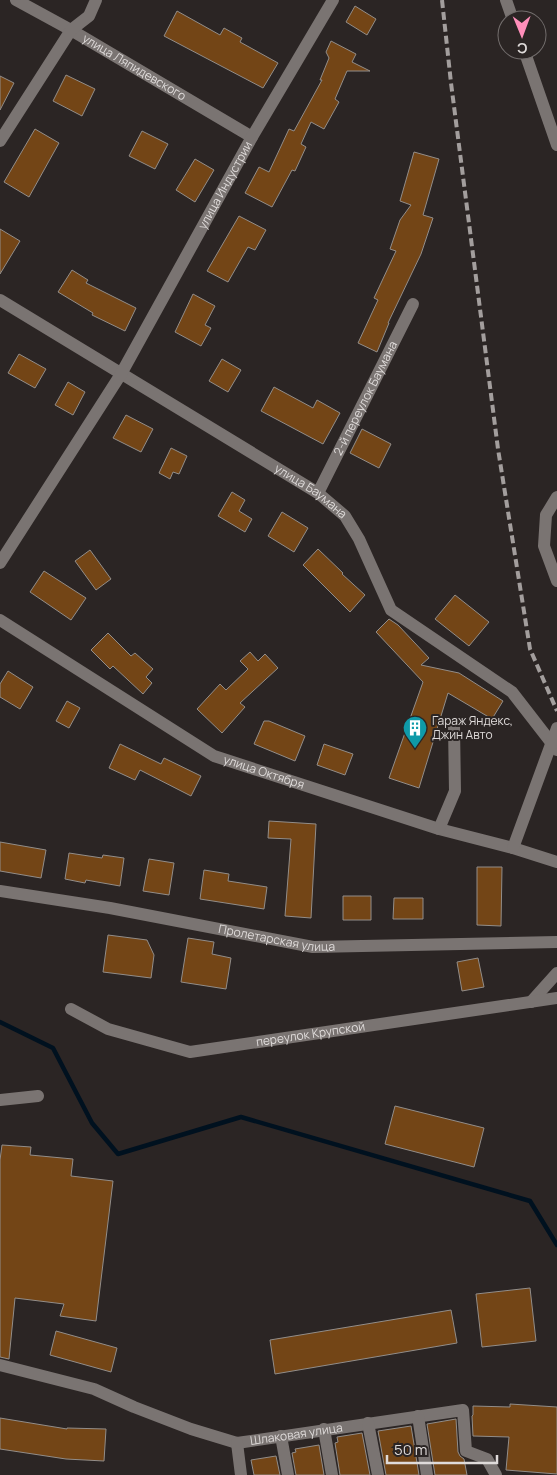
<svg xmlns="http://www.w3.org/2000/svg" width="557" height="1475" viewBox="0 0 557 1475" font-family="Manrope,sans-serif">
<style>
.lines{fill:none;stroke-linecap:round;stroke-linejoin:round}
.stream{stroke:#00111f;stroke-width:4.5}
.building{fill:#734516;stroke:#928d89}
.minor{stroke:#7a7472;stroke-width:12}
.rail{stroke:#a39e9d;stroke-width:4;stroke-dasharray:8 4;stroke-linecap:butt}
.labels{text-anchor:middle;stroke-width:4;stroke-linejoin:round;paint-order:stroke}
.street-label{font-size:12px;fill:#dfdbda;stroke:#2b2524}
.poi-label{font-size:12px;fill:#dfdbda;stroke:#2b2524;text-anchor:start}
</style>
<rect width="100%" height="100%" fill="#2b2524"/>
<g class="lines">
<path class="stream" d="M0,1022l53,26 39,75 26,31 123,-37 289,84 27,44"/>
</g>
<path class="building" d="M355,6l21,13 -9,16 -21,-13z
M177,11l43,24 4,-7 18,10 -2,4 38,21 -15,25 -99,-52z
M331,41l25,13 -4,8 18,9h-23l-12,28 4,3 -15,27 -13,-7 -10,22 5,3 -11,24 -3,-1 -20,37 -27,-14 14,-26 10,5 20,-43 5,2 28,-51h-2l9,-22 -3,-6z
M66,75l29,14 -13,27 -29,-15z
M0,76l14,7 -14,27z
M35,129l24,14 -30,54 -25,-15z
M142,131l26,13 -13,25 -26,-13z
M414,152l25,7 -16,56 10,3 -12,36 -33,69h1l-12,29 -19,-9 20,-43 -4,-2 22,-47 -6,-2 10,-29 11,-15 -11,-4z
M195,159l19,11 -19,32 -19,-12z
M239,216l27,14 -11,20 -7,-3 -20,35 -21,-11z
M0,229l20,12 -20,33z
M72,270l16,10 -2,3 50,25 -11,23 -33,-16 1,-2 -35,-21z
M193,294l22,12 -10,19 6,3 -10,18 -26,-14z
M19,354l27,15 -11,19 -27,-15z
M222,359l19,11 -13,22 -19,-11z
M68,382l17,10 -12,23 -18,-10z
M274,387l39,21 4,-8 23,13 -17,31 -62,-33z
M126,415l27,14 -12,23 -28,-14z
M362,429l29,15 -12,24 -29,-15z
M171,448l16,8 -8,18 -6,-2 -3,7 -11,-6z
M232,492l13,8 -6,11 13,8 -7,13 -27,-16z
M282,512l26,16 -14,24 -26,-16z
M318,549l25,24 -1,1 23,21 -15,17 -47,-47z
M90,550l21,29 -15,11 -21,-29z
M44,571l42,27 -15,22 -41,-28z
M455,595l34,27 -20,24 -34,-27z
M389,619l9,6 31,33 -8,7 38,8 44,28 -11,18 -44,-26 -29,95 -30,-10 34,-96 -47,-50z
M108,633l23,23 4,-3 18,16 -7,8 6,6 -9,11 -30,-28 -3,3 -19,-19z
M250,652l8,9 7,-7 13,14 -38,35 5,4 -23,26 -25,-24 23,-25 6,6 22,-21 -8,-8z
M8,671l25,16 -13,22 -20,-12v-13z
M67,701l13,7 -11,20 -13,-7z
M264,721h5l36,15 -10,25 -41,-17z
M120,744l41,20 3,-6 37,18 -10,20 -51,-26 -5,10 -26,-12z
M324,744l29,10 -8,21 -28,-10z
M269,821l47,3 -5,94 -26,-2 6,-77 -23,-1z
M0,842l46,8 -5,28 -41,-7z
M69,853l33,5 1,-3 21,3 -4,28 -34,-6 -1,3 -20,-4z
M149,859l25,4 -5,32 -26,-4z
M477,867h25l-1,59 -24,-1z
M204,870l25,4 -1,7 39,6 -3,22 -64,-10z
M343,896h28v24h-28z
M394,898h29v21h-30z
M108,935l39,5 7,15 -3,23 -48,-6z
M188,938l26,4 -2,12 19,4 -5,31 -45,-7z
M478,958l6,29 -22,4 -5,-29z
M395,1106l89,22 -10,39 -89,-23z
M2,1145l29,2 -1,8 43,4 -2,17 42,5 -17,140 -36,-5 4,-12 -49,-6 -6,61 -9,-2v-197z
M530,1288l6,53 -54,6 -6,-53z
M451,1310l6,33 -182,31 -5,-34z
M56,1331l61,17 -6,24 -61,-17z
M510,1404l47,3v67l-51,-4 3,-33 -36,-1 -1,-20 1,-1v-9l37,1z
M0,1418l67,11v-1l39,1 -2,32 -38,-2 -66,-10z
M456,1419l2,33 2,4 4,3 3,16h-32l-8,-51z
M411,1426l8,49h-33l-8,-44z
M362,1433l8,42h-30l-5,-32 3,-1 -1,-5z
M319,1445l5,30h-28l-4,-22 4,-1 -1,-3z
M276,1456l4,19h-26l-3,-15z"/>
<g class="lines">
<g class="minor">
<path id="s1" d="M16,0l55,30 181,107"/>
<path d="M506,0l7,20"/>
<path d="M524,50l33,95"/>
<path d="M0,141l71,-111 18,-14 7,-16"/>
<path id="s2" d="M0,300l318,193 27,23 14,23 32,71 121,82 45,58"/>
<path id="s3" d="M318,493l95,-189"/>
<path d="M557,497l-11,18 -2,31 13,35"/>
<path id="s4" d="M0,563l121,-189 131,-237 81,-137"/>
<path id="s5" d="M0,620l214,136 225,73 74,19 44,14"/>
<path d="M439,829l16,-38 -1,-65"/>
<path d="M513,848l44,-120"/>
<path id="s6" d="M0,891l110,17 203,39 244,-5"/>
<path d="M531,1002l26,-29"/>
<path id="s7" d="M71,1009l37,20 82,23 367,-54"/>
<path d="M0,1100l38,-4"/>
<path id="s8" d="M0,1365l94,24 40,18 57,22 46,14 226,-33 3,41 21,8 9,16"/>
<path d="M418,1416l9,59"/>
<path d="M368,1423l10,52"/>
<path d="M324,1429l8,46"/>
<path d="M281,1436l7,39"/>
<path d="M237,1443l4,32"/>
</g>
<path class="rail" d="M442,0l9,83 47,366 32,200 27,62"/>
</g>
<defs>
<symbol id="building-pin" viewBox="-11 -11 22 30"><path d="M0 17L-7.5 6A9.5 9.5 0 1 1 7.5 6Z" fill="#0f9aa8" stroke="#2b2524"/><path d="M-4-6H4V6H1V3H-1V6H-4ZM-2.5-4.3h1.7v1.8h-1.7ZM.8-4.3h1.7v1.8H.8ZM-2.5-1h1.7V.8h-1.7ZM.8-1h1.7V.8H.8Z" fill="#fff"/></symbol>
</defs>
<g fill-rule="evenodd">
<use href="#building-pin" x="401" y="714" width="28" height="38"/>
</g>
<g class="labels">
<g class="street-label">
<text dy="4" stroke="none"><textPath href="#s1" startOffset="136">улица Ляпидевского</textPath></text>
<text dy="4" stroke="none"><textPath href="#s4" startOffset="440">улица Индустрии</textPath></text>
<text dy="4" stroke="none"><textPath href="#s3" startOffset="106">2-й переулок Баумана</textPath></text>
<text dy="4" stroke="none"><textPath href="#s2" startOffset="365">улица Баумана</textPath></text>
<text dy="4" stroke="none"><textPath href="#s5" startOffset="306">улица Октября</textPath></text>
<text dy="4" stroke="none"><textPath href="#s6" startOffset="281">Пролетарская улица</textPath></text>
<text dy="4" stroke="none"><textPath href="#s7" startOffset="249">переулок Крупской</textPath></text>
<text dy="4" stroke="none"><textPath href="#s8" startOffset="310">Шлаковая улица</textPath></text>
</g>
<g class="poi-label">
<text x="432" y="725">Гараж Яндекс,<tspan x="432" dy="14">Джин Авто</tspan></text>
</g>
</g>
<g transform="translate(522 35) rotate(179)"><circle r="24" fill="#2b2524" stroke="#736e6d"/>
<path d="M0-4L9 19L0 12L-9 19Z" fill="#ff8eba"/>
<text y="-8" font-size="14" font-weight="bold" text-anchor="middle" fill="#dfdbda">С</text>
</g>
<path d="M387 1455v8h110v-8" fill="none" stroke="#dfdbda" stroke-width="2.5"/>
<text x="394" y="1455" font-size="15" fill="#dfdbda" stroke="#2b2524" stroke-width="4" paint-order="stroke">50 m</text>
</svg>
